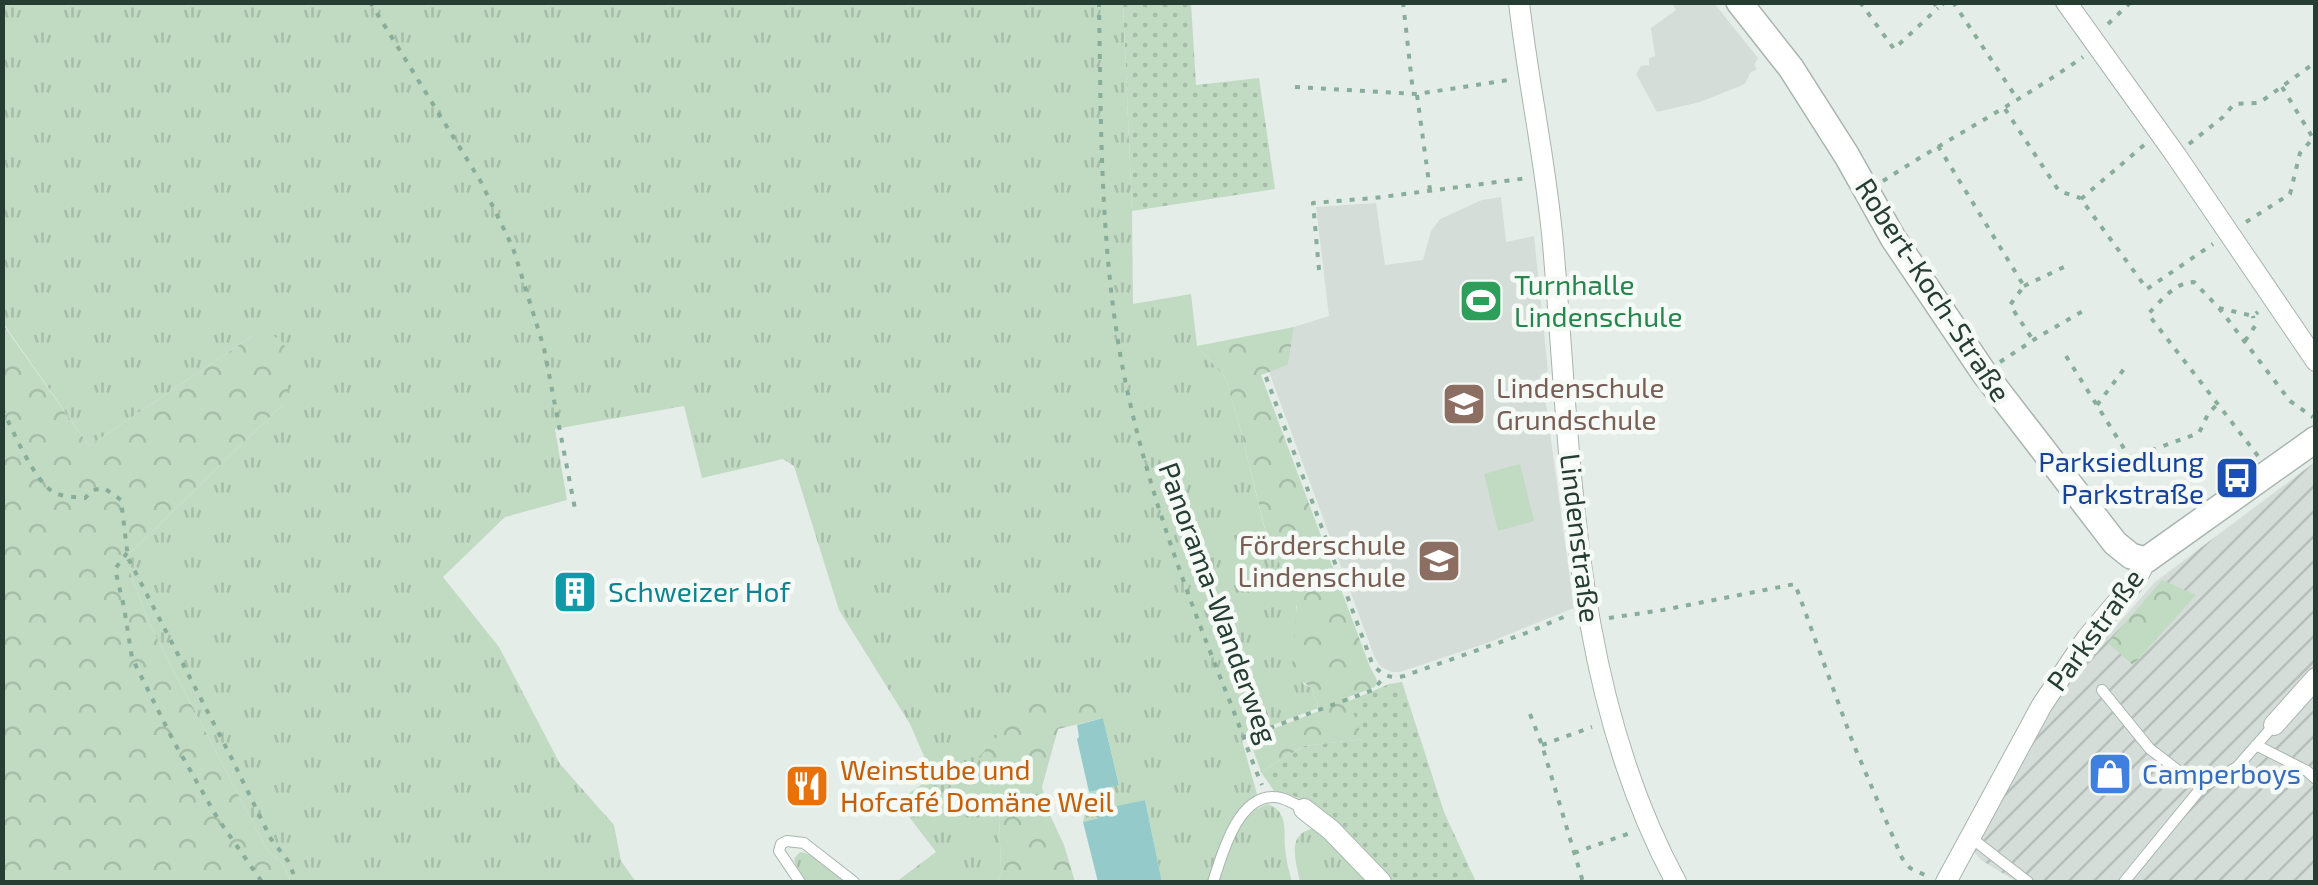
<svg xmlns="http://www.w3.org/2000/svg" width="2318" height="885" viewBox="0 0 2318 885" font-family="'Exo 2',sans-serif">
<style>
.built{fill:#d4ddd7}
.industrial{fill:url(#industrial-furrows)}
.grass{fill:url(#grass-tufts)}
.forest{fill:url(#forest-crowns)}
.garden{fill:url(#garden-dots)}
.pitch{fill:#c1dbc3}
.water{fill:#94cbca}
.lines{fill:none;stroke-linecap:round;stroke-linejoin:round}
.service-casing{stroke:#a8b5ae;stroke-width:12}
.minor-casing{stroke:#a8b5ae;stroke-width:22}
.tertiary-casing{stroke:#a8b5ae;stroke-width:28}
.path{stroke:#89ad9b;stroke-width:4;stroke-dasharray:5 8;stroke-linecap:butt}
.service{stroke:#fff;stroke-width:10}
.minor{stroke:#fff;stroke-width:20}
.tertiary{stroke:#fff;stroke-width:25}
.labels{text-anchor:middle;stroke-width:9;stroke-linejoin:round;paint-order:stroke}
.leisure-label{font-size:28px;fill:#27864d;stroke:#f6faf7;text-anchor:start}
.street-label{font-size:28px;fill:#263d33;stroke:#f6faf7}
.education-label{font-size:28px;fill:#785e54;stroke:#f6faf7;text-anchor:start}
.transit-label{font-size:28px;fill:#164399;stroke:#f6faf7;text-anchor:end}
.culture-label{font-size:28px;fill:#0d838f;stroke:#f6faf7;text-anchor:start}
.food-label{font-size:28px;fill:#c56008;stroke:#f6faf7;text-anchor:start}
.shop-label{font-size:28px;fill:#366cbe;stroke:#f6faf7;text-anchor:start}
</style>
<defs>
<pattern id="industrial-furrows" width="10" height="10" patternUnits="userSpaceOnUse" patternTransform="scale(2.5)"><rect width="10" height="10" fill="#d4ddd7"/><path d="M-1 1l2-2M0 10L10 0M9 11l2-2" fill="none" stroke="#b6bfb9"/></pattern>
<pattern id="grass-tufts" width="24" height="20" patternUnits="userSpaceOnUse" patternTransform="scale(2.5)"><rect width="24" height="20" fill="#c1dbc3"/><path d="M3 7l-1-3M5 7V3M7 7l1-3M15 17l-1-3M17 17v-4M19 17l1-3" fill="none" stroke="#a6bda8"/></pattern>
<pattern id="forest-crowns" width="20" height="18" patternUnits="userSpaceOnUse" patternTransform="scale(2.5)"><rect width="20" height="18" fill="#c1dbc3"/><path d="M2 6a3 3 0 1 1 6 0M12 15a3 3 0 1 1 6 0" fill="none" stroke="#a6bda8"/></pattern>
<pattern id="garden-dots" width="8" height="8" patternUnits="userSpaceOnUse" patternTransform="scale(2.5)"><rect width="8" height="8" fill="#c1dbc3"/><path d="M2 2h.1M6 6h.1" fill="none" stroke="#a6bda8" stroke-width="1.8" stroke-linecap="round"/></pattern>
</defs>
<rect width="100%" height="100%" fill="#e5ede8"/>
<path class="built" d="M1672,3h42l44,55 -4,7 3,4 -7,4 -5,11 -45,18 -43,10 -21,-38 5,-8 8,-1v-7l6,-2 -4,-28 25,-18z
M1501,197l5,45 28,-6 14,135 -6,4 32,233 -87,35 -87,29h-8l-11,-5 -6,-9 -106,-286 19,-7 6,-38 35,-11 -13,-109 60,-4 9,62 38,-5 8,-29 9,-12 42,-19z"/>
<path class="industrial" d="M2315,462v420h-298l-36,-22 -11,-13 102,-171 83,-94z"/>
<path class="grass" d="M2,3h1121l9,208 1,93 58,-10 6,52 28,31 14,47 25,102 32,76 7,82 9,4 6,20 -77,29 16,57c-28,22 -38,56 -49,88h-46l-17,-82 -47,11 1,7 -16,4 6,-30 30,-8 -16,-66v-15l-124,54 20,56 2,60 -4,9h-101l40,-30 -39,-51 36,-24 -23,-53 -71,-114 -45,-144 -11,-7 -81,19 -18,-72 -129,23 12,71 -62,17 -62,60 56,70 61,117 54,61 7,36 15,21h-345l-8,-18 -16,-14 -118,-227 -24,-65 158,-154 -29,-69 -165,111 -86,-123z
M1268,804c20,8 16,26 17,44 1,12 4,23 7,34h-74c10,-28 17,-68 50,-78z
M1316,828l59,54h-75c-4,-21 -15,-50 16,-54z
M800,852c17,2 33,20 46,30h-40l-12,-21 1,-4z"/>
<path class="forest" d="M2,323l87,123 165,-111c29,-3 35,10 34,36 0,12 1,22 -5,33l-158,154 24,65 118,227 16,14 8,18h-288z
M1294,327l-6,38 -27,10 109,292 7,13 -2,7 -27,10 16,42 -60,7 -43,26 -12,-34 70,-27 -7,-23 -14,-9 -6,-14 5,-58 -33,-82 -25,-101 -14,-47 -28,-31z
M2162,580l34,15 -63,70 -25,-22z
M1030,699l73,4v15l-45,11 -16,58 7,26 15,32 11,37h-78l4,-9 -2,-60 -20,-56z"/>
<path class="garden" d="M1123,3h68l5,82 63,-7 16,111 -143,22z
M1402,682l42,130 32,70h-89l-74,-76 -19,-10 -20,-5 -13,-19 43,-26 59,-7 -14,-38 40,-17z"/>
<path class="pitch" d="M1520,464l14,57 -36,10 -14,-57z"/>
<path class="water" d="M1103,718l16,67 -30,7 -12,-53 2,-2 -2,-12z
M1145,800l17,82h-64l-15,-60 16,-4 -1,-8z"/>
<g class="lines">
<defs>
<path id="service" d="M2102,690l48,59 51,39 -77,94
M2256,745l51,26 9,8
M2201,788l36,-21 37,-42
M1970,837l58,45
M800,882l-21,-31 2,-7 6,-3 17,2 50,39
M1213,882c9,-27 24,-86 61,-85 10,0 21,7 30,12"/>
<path id="minor" d="M1519,2c9,81 27,161 34,242 19,216 17,442 123,638
M2066,2l109,152 141,207
M2274,725l42,-47
M1304,809l27,21 50,52
M1946,882l96,-177 45,-67 49,-58 10,-20"/>
<path id="tertiary" d="M1739,2l52,66 56,88 46,82 91,135 131,170 16,13 15,4 170,-121"/>
</defs>
<use href="#service" class="service-casing"/>
<use href="#minor" class="minor-casing"/>
<use href="#tertiary" class="tertiary-casing"/>
<path class="path" d="M370,2l111,180 32,66 31,100 31,161
M1099,2c2,120 1,239 22,357 21,115 62,225 105,333 13,31 23,63 36,93
M1403,2l10,90
M1860,2l34,47 44,-41
M1933,2l5,6 7,-6
M1953,2l65,98
M2108,24l23,-22
M1295,87l122,7 92,-14
M2282,87l31,51
M1417,95l13,95
M2005,109l54,82 21,7
M2189,144l34,-27 11,-13 25,-1 57,-41
M2144,145l-63,54 66,90 66,-45
M1938,146l86,140 -14,19 23,35
M1883,181c66,-43 136,-79 200,-124
M2246,222l44,-28 10,-41 16,-18
M1319,270l-6,-67 61,-5 154,-20
M2024,286l40,-19
M2219,308l71,93 23,16
M2245,341l10,-15 -2,-10
M2066,356l64,102 69,-25 10,-21 9,-8
M2000,362l38,-25 50,-29
M1266,377l106,286c9,12 18,16 32,13l125,-44 39,-17
M2097,405l30,-40
M2,409c11,21 31,70 51,83 9,5 23,5 32,6l8,-8 11,-2 17,12 7,58 101,195 42,86 17,22 9,21
M2258,456l-110,-142c13,-13 27,-32 46,-32l25,26 34,8 5,-4
M127,553l-12,16 9,38 8,51 42,84 44,77 44,63
M1609,618l54,-8 132,-26 58,159 49,115 8,10 17,8
M1530,714l12,31 41,137
M1245,737l128,-47 12,-14
M1542,745l50,-18
M1574,853l56,-20"/>
<use href="#service" class="service"/>
<use href="#minor" class="minor"/>
<use href="#tertiary" class="tertiary"/>
</g>
<defs>
<symbol id="stadium-square" viewBox="-11 -11 22 22"><rect x="-9" y="-9" width="18" height="18" rx="4" fill="#2e9e5b" stroke="#f6faf7"/><path d="M0-5a6.5 5 0 1 0 0 10a6.5 5 0 1 0 0-10ZM-3.5-1.8h7v3.6h-7Z" fill="#fff"/></symbol>
<symbol id="school-square" viewBox="-11 -11 22 22"><rect x="-9" y="-9" width="18" height="18" rx="4" fill="#8d6e63" stroke="#f6faf7"/><path d="M0-5L7-2L0 1L-7-2ZM-4 1L0 2.5L4 1V4Q0 6-4 4Z" fill="#fff"/></symbol>
<symbol id="bus-square" viewBox="-11 -11 22 22"><rect x="-9" y="-9" width="18" height="18" rx="4" fill="#1a4fb4" stroke="#f6faf7"/><path d="M-5-6H5V4H4V6H2V4H-2V6H-4V4H-5ZM-3.5-4V0h7V-4ZM-3.5 1.2v1.5H-2V1.2ZM2 1.2v1.5H3.5V1.2Z" fill="#fff"/></symbol>
<symbol id="building-square" viewBox="-11 -11 22 22"><rect x="-9" y="-9" width="18" height="18" rx="4" fill="#0f9aa8" stroke="#f6faf7"/><path d="M-4-6H4V6H1V3H-1V6H-4ZM-2.5-4.3h1.7v1.8h-1.7ZM.8-4.3h1.7v1.8H.8ZM-2.5-1h1.7V.8h-1.7ZM.8-1h1.7V.8H.8Z" fill="#fff"/></symbol>
<symbol id="shop-square" viewBox="-11 -11 22 22"><rect x="-9" y="-9" width="18" height="18" rx="4" fill="#3f7fe0" stroke="#f6faf7"/><path d="M-5-2.5h2.3a2.7 3.5 0 0 1 5.4 0H5L5.5 6h-11ZM-1.5-2.5h3a1.5 2.3 0 0 0-3 0Z" fill="#fff"/></symbol>
<symbol id="restaurant-square" viewBox="-11 -11 22 22"><rect x="-9" y="-9" width="18" height="18" rx="4" fill="#e8710a" stroke="#f6faf7"/><path d="M-5-6h1v4h1v-4h1v4h1v-4h1v5L-1.5 .5V6h-2V.5L-5-1ZM5-6V6H3V1.5H1.5Q1.5-4 5-6Z" fill="#fff"/></symbol>
</defs>
<g fill-rule="evenodd">
<use href="#stadium-square" x="1456" y="276" width="50" height="50"/>
<use href="#school-square" x="1439" y="379" width="50" height="50"/>
<use href="#bus-square" x="2212" y="453" width="50" height="50"/>
<use href="#school-square" x="1414" y="536" width="50" height="50"/>
<use href="#building-square" x="550" y="567" width="50" height="50"/>
<use href="#shop-square" x="2085" y="749" width="50" height="50"/>
<use href="#restaurant-square" x="782" y="761" width="50" height="50"/>
</g>
<g class="labels">
<g class="leisure-label">
<text x="1514" y="295">Turnhalle<tspan x="1514" dy="32">Lindenschule</tspan></text>
</g>
<g class="street-label">
<text transform="translate(1933 290) rotate(57)" y="10">Robert-Koch-Straße</text>
<text transform="translate(1580 538) rotate(83)" y="10">Lindenstraße</text>
<text transform="translate(1218 603) rotate(70)" y="10">Panorama-Wanderweg</text>
<text transform="translate(2095 630) rotate(-54)" y="10">Parkstraße</text>
</g>
<g class="education-label">
<text x="1496" y="398">Lindenschule<tspan x="1496" dy="32">Grundschule</tspan></text>
<text x="1406" y="555" text-anchor="end">Förderschule<tspan x="1406" dy="32">Lindenschule</tspan></text>
</g>
<g class="transit-label">
<text x="2204" y="472">Parksiedlung<tspan x="2204" dy="32">Parkstraße</tspan></text>
</g>
<g class="culture-label">
<text x="608" y="602">Schweizer Hof</text>
</g>
<g class="food-label">
<text x="840" y="780">Weinstube und<tspan x="840" dy="32">Hofcafé Domäne Weil</tspan></text>
</g>
<g class="shop-label">
<text x="2142" y="784">Camperboys</text>
</g>
</g>
<rect width="2318" height="885" fill="none" stroke="#263d33" stroke-width="10"/>
</svg>
